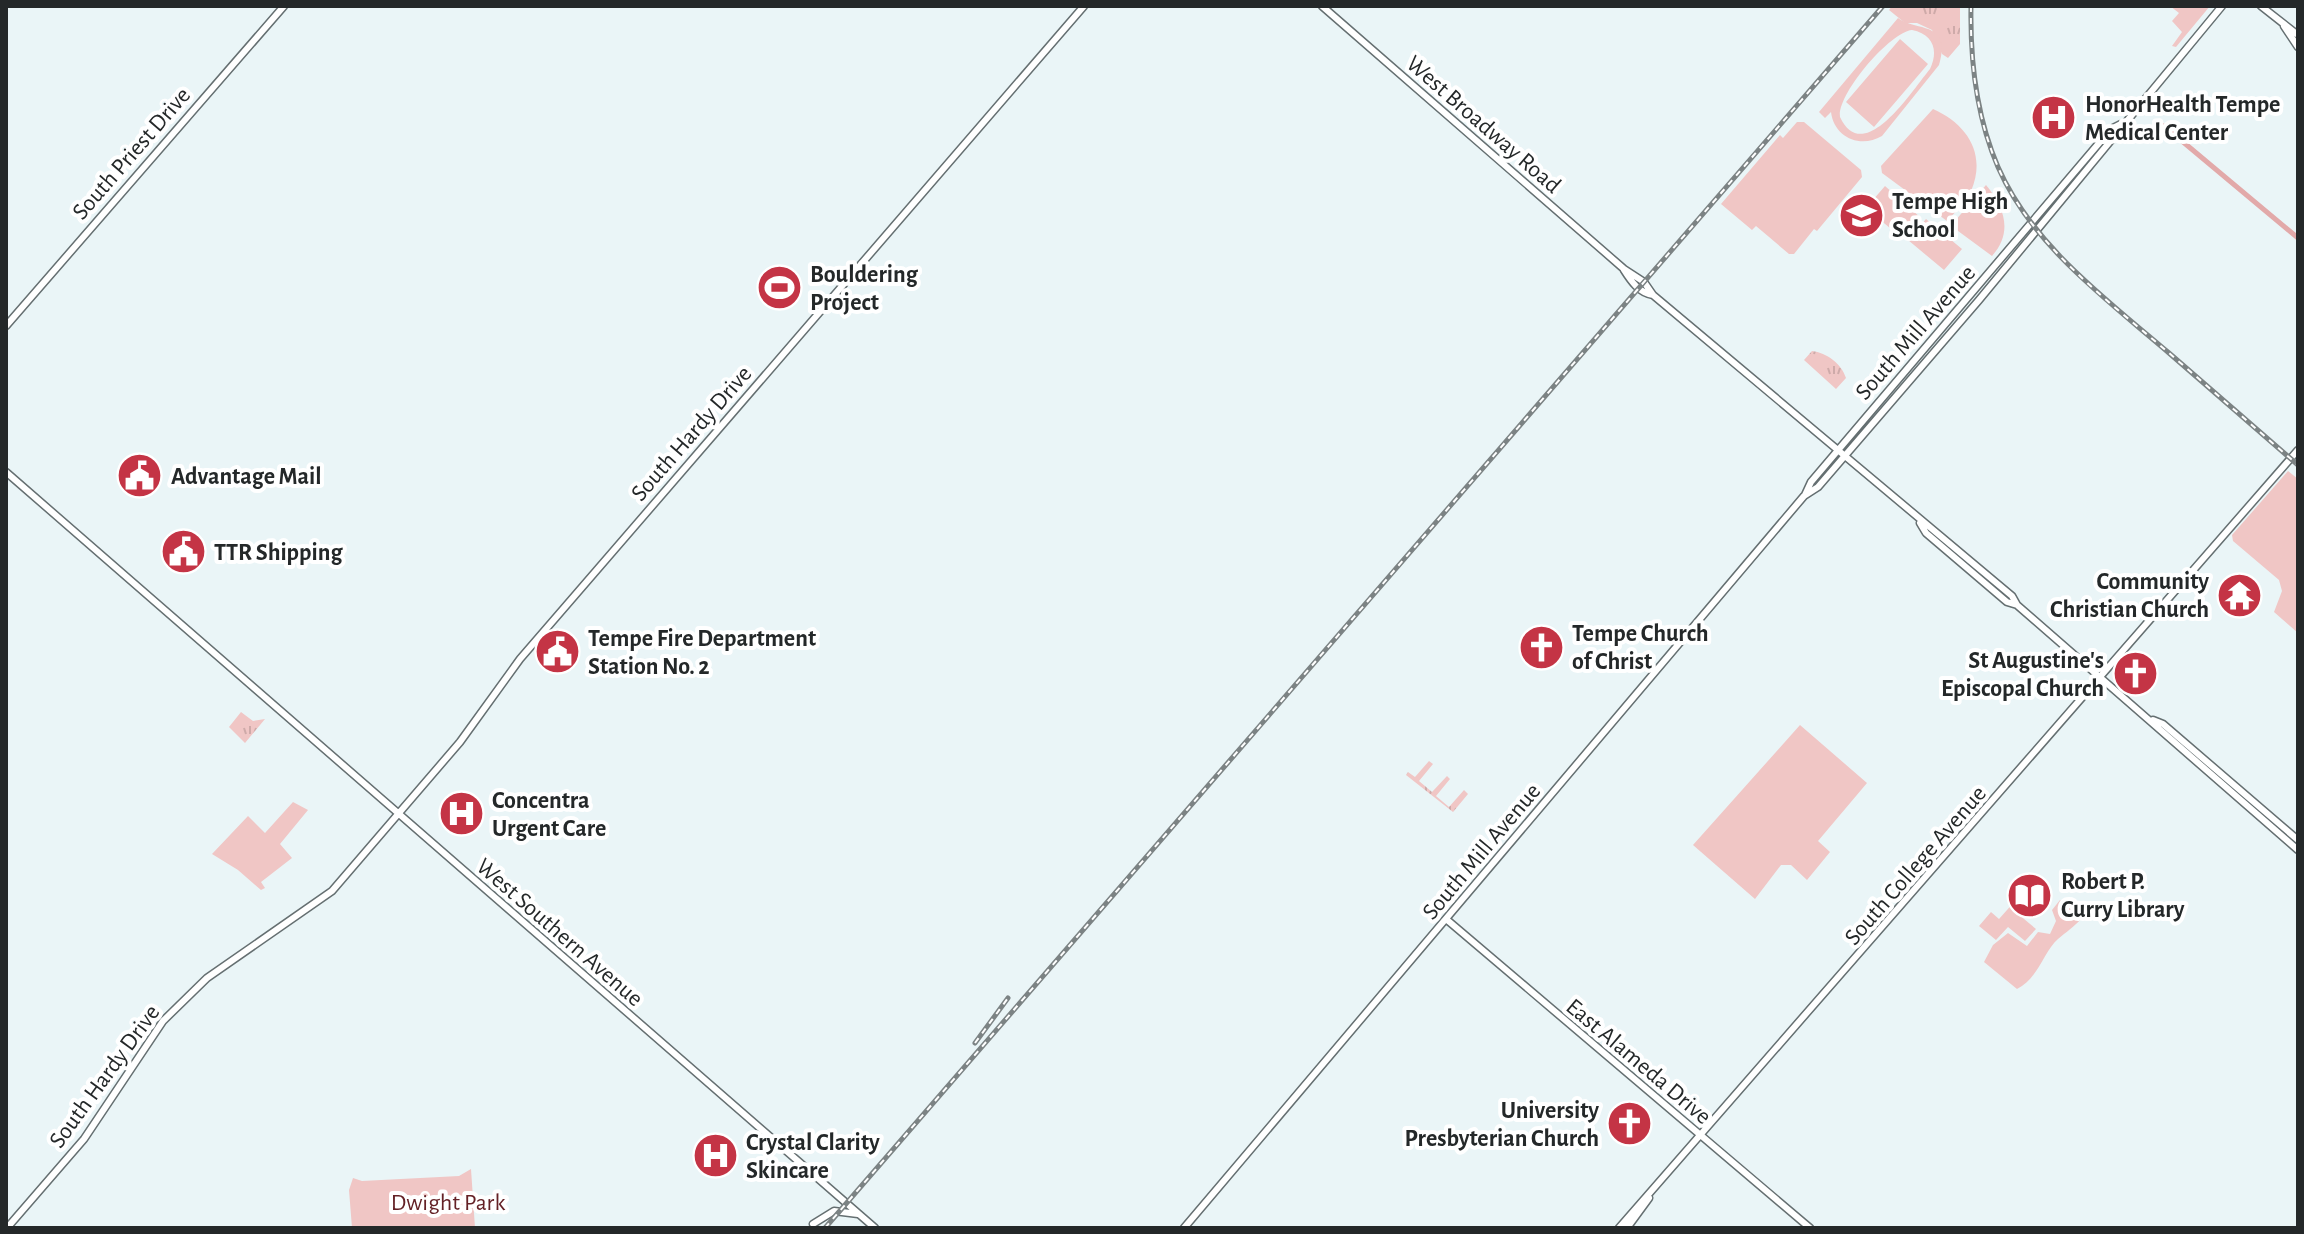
<svg xmlns="http://www.w3.org/2000/svg" width="2304" height="1234" viewBox="0 0 2304 1234" font-family="'Alegreya Sans',sans-serif">
<style>
.grass{fill:url(#grass-tufts)}
.park{fill:#f0c6c5;fill-rule:evenodd}
.lines{fill:none;stroke-linecap:round;stroke-linejoin:round}
.canal{stroke:#e2a9a9;stroke-width:5}
.secondary-casing{stroke:#656f71;stroke-width:9}
.secondary{stroke:#fff;stroke-width:6}
.rail-casing{stroke:#7c8384;stroke-width:5}
.rail{stroke:#fff;stroke-width:2;stroke-dasharray:6;stroke-linecap:butt}
.labels{text-anchor:middle;stroke-width:8;stroke-linejoin:round;paint-order:stroke}
.poi-label{font-size:24px;font-weight:bold;fill:#242829;stroke:#fff;text-anchor:start}
.street-label{font-size:24px;fill:#242829;stroke:#fff}
.park-label{font-size:24px;fill:#642126;stroke:#fff}
</style>
<defs>
<pattern id="grass-tufts" width="24" height="20" patternUnits="userSpaceOnUse" patternTransform="scale(2)"><rect width="24" height="20" fill="#f0c6c5"/><path d="M3 7l-1-3M5 7V3M7 7l1-3M15 17l-1-3M17 17v-4M19 17l1-3" fill="none" stroke="#ceaaa9"/></pattern>
</defs>
<rect width="100%" height="100%" fill="#eaf5f7"/>
<path class="grass" d="M1892,6h68v38l-12,14 -6,-4 -10,-24 -15,-7h-12l-16,-13z
M1812,351c15,2 29,12 34,27l-10,11 -32,-29z
M241,712l12,9 12,-2 -20,24 -16,-16z
M1429,761l4,3 -14,17 13,11 15,-16 3,3 -14,17 13,11 15,-17 4,4 -15,18 -47,-37 2,-3 7,5z"/>
<path class="park" d="M2170,6h40l-34,41 -4,-1 10,-14 -10,-11 7,-8z
M1898,18c18,14 54,2 41,47l-57,71c-22,13 -48,1 -51,-24l-6,6 -6,-6zM1912,30c21,4 27,20 18,39 -17,20 -66,99 -90,48 -3,-23 50,-85 72,-87z
M1900,39l28,25 -54,63 -28,-25z
M1933,109c34,15 54,45 38,82 -4,10 -16,21 -24,30l-65,-48 -1,-7z
M1797,122h7l57,48 1,7 -45,54 -3,-2 -20,25h-5l-33,-28 -4,4 -31,-26 59,-69 3,3z
M1986,185c19,23 27,47 6,71l-38,-28v-6z
M1885,186l36,32 -18,21 -37,-31z
M1926,219l36,30 -18,21 -36,-30z
M2288,471l10,8v154l-24,-21 8,-21 -3,-11 -46,-39 -1,-6z
M1800,725l67,58 -49,58 12,11 -23,28 -16,-15h-10l-26,34 -62,-54z
M293,802l15,8 -28,34 12,14 -31,24 4,6 -4,2 -23,-20 -26,-16 36,-38 17,17z
M2060,900l22,18c-8,9 -16,14 -24,21 -14,12 -20,40 -41,50l-33,-27 9,-17 15,-12 19,13 11,-14 12,2 6,-13 -4,-11z
M2015,901l8,7 -5,6 18,15 -11,12 -17,-14 -12,13 -17,-14 12,-14 8,7z
M471,1169l4,59h-123l-3,-38 4,-12 9,3 97,-5z"/>
<g class="lines">
<path class="canal" d="M2164,126l134,112"/>
<defs>
<path id="secondary" d="M1322,6l302,263 20,13 9,13 359,301 5,9 281,245
M2261,6l37,29
M2284,26l14,21
M1624,270c7,11 15,23 29,25
M6,326l278,-320
M6,472l869,756
M1805,495l6,-13 300,-353 10,-5
M1920,523l6,10 81,69 10,3
M2153,720l10,4 135,116
M1446,919l364,309
M813,1224l21,-13 24,3
M7,1228l77,-89 79,-118 44,-43 125,-87 128,-149 60,-83 564,-653
M1184,1228l620,-732 14,-9 161,-187 243,-294
M1619,1228l679,-778
M1627,1228l22,-30"/>
</defs>
<use href="#secondary" class="secondary-casing"/>
<use href="#secondary" class="secondary"/>
<defs>
<path id="rail" d="M1971,6c-1,55 5,110 27,161 34,78 108,132 171,186 43,37 86,75 129,112
M975,1043l33,-45
M825,1228l1058,-1222"/>
</defs>
<use href="#rail" class="rail-casing"/>
<use href="#rail" class="rail"/>
</g>
<defs>
<symbol id="hospital-disc" viewBox="-11 -11 22 22"><circle r="9.5" fill="#c43445" stroke="#fff"/><path d="M-5-5h3v3.5h4V-5h3V5h-3V1.5h-4V5h-3Z" fill="#fff"/></symbol>
<symbol id="school-disc" viewBox="-11 -11 22 22"><circle r="9.5" fill="#c43445" stroke="#fff"/><path d="M0-5L7-2L0 1L-7-2ZM-4 1L0 2.5L4 1V4Q0 6-4 4Z" fill="#fff"/></symbol>
<symbol id="stadium-disc" viewBox="-11 -11 22 22"><circle r="9.5" fill="#c43445" stroke="#fff"/><path d="M0-5a6.5 5 0 1 0 0 10a6.5 5 0 1 0 0-10ZM-3.5-1.8h7v3.6h-7Z" fill="#fff"/></symbol>
<symbol id="civic-disc" viewBox="-11 -11 22 22"><circle r="9.5" fill="#c43445" stroke="#fff"/><path d="M-.6-6.5H3V-4.5H.6V-3L4-1V1h2V6H-6V1h2V-1L-.6-3ZM-1.2 2.5V6h2.4V2.5Z" fill="#fff"/></symbol>
<symbol id="temple-disc" viewBox="-11 -11 22 22"><circle r="9.5" fill="#c43445" stroke="#fff"/><path d="M0-6L5-2H3V0L6.5 2.5H4V6H1.5V3h-3V6H-4V2.5H-6.5L-3 0V-2H-5Z" fill="#fff"/></symbol>
<symbol id="church-disc" viewBox="-11 -11 22 22"><circle r="9.5" fill="#c43445" stroke="#fff"/><path d="M-1.2-6h2.4v3.5h3.3v2.4h-3.3V6h-2.4V-.1h-3.3v-2.4h3.3Z" fill="#fff"/></symbol>
<symbol id="library-disc" viewBox="-11 -11 22 22"><circle r="9.5" fill="#c43445" stroke="#fff"/><path d="M-6-4Q-3-5.5-.7-3.5V5Q-3 3-6 4ZM6-4Q3-5.5 .7-3.5V5Q3 3 6 4Z" fill="#fff"/></symbol>
</defs>
<g fill-rule="evenodd">
<use href="#hospital-disc" x="2028" y="92" width="51" height="51"/>
<use href="#school-disc" x="1836" y="190" width="51" height="51"/>
<use href="#stadium-disc" x="754" y="262" width="51" height="51"/>
<use href="#civic-disc" x="114" y="450" width="51" height="51"/>
<use href="#civic-disc" x="158" y="526" width="51" height="51"/>
<use href="#temple-disc" x="2214" y="570" width="51" height="51"/>
<use href="#church-disc" x="1516" y="622" width="51" height="51"/>
<use href="#civic-disc" x="532" y="626" width="51" height="51"/>
<use href="#church-disc" x="2110" y="648" width="51" height="51"/>
<use href="#hospital-disc" x="436" y="788" width="51" height="51"/>
<use href="#library-disc" x="2004" y="870" width="51" height="51"/>
<use href="#church-disc" x="1604" y="1098" width="51" height="51"/>
<use href="#hospital-disc" x="690" y="1130" width="51" height="51"/>
</g>
<g class="labels">
<g class="poi-label">
<text x="2085" y="112">HonorHealth Tempe<tspan x="2085" dy="28">Medical Center</tspan></text>
<text x="1892" y="209">Tempe High<tspan x="1892" dy="28">School</tspan></text>
<text x="810" y="282">Bouldering<tspan x="810" dy="28">Project</tspan></text>
<text x="171" y="484">Advantage Mail</text>
<text x="214" y="560">TTR Shipping</text>
<text x="2209" y="589" text-anchor="end">Community<tspan x="2209" dy="28">Christian Church</tspan></text>
<text x="1572" y="641">Tempe Church<tspan x="1572" dy="28">of Christ</tspan></text>
<text x="588" y="646">Tempe Fire Department<tspan x="588" dy="28">Station No. 2</tspan></text>
<text x="2104" y="668" text-anchor="end">St Augustine's<tspan x="2104" dy="28">Episcopal Church</tspan></text>
<text x="492" y="808">Concentra<tspan x="492" dy="28">Urgent Care</tspan></text>
<text x="2061" y="889">Robert P.<tspan x="2061" dy="28">Curry Library</tspan></text>
<text x="1599" y="1118" text-anchor="end">University<tspan x="1599" dy="28">Presbyterian Church</tspan></text>
<text x="746" y="1150">Crystal Clarity<tspan x="746" dy="28">Skincare</tspan></text>
</g>
<g class="street-label">
<text transform="translate(1484 124) rotate(41)" y="8">West Broadway Road</text>
<text transform="translate(131 153) rotate(-49)" y="8">South Priest Drive</text>
<text transform="translate(1915 332) rotate(-49)" y="8">South Mill Avenue</text>
<text transform="translate(691 433) rotate(-49)" y="8">South Hardy Drive</text>
<text transform="translate(1481 851) rotate(-50)" y="8">South Mill Avenue</text>
<text transform="translate(1915 865) rotate(-49)" y="8">South College Avenue</text>
<text transform="translate(560 932) rotate(41)" y="8">West Southern Avenue</text>
<text transform="translate(1639 1061) rotate(40)" y="8">East Alameda Drive</text>
<text transform="translate(104 1076) rotate(-54)" y="8">South Hardy Drive</text>
</g>
<g class="park-label">
<text x="448" y="1210">Dwight Park</text>
</g>
</g>
<rect width="2304" height="1234" fill="none" stroke="#242829" stroke-width="16"/>
</svg>
